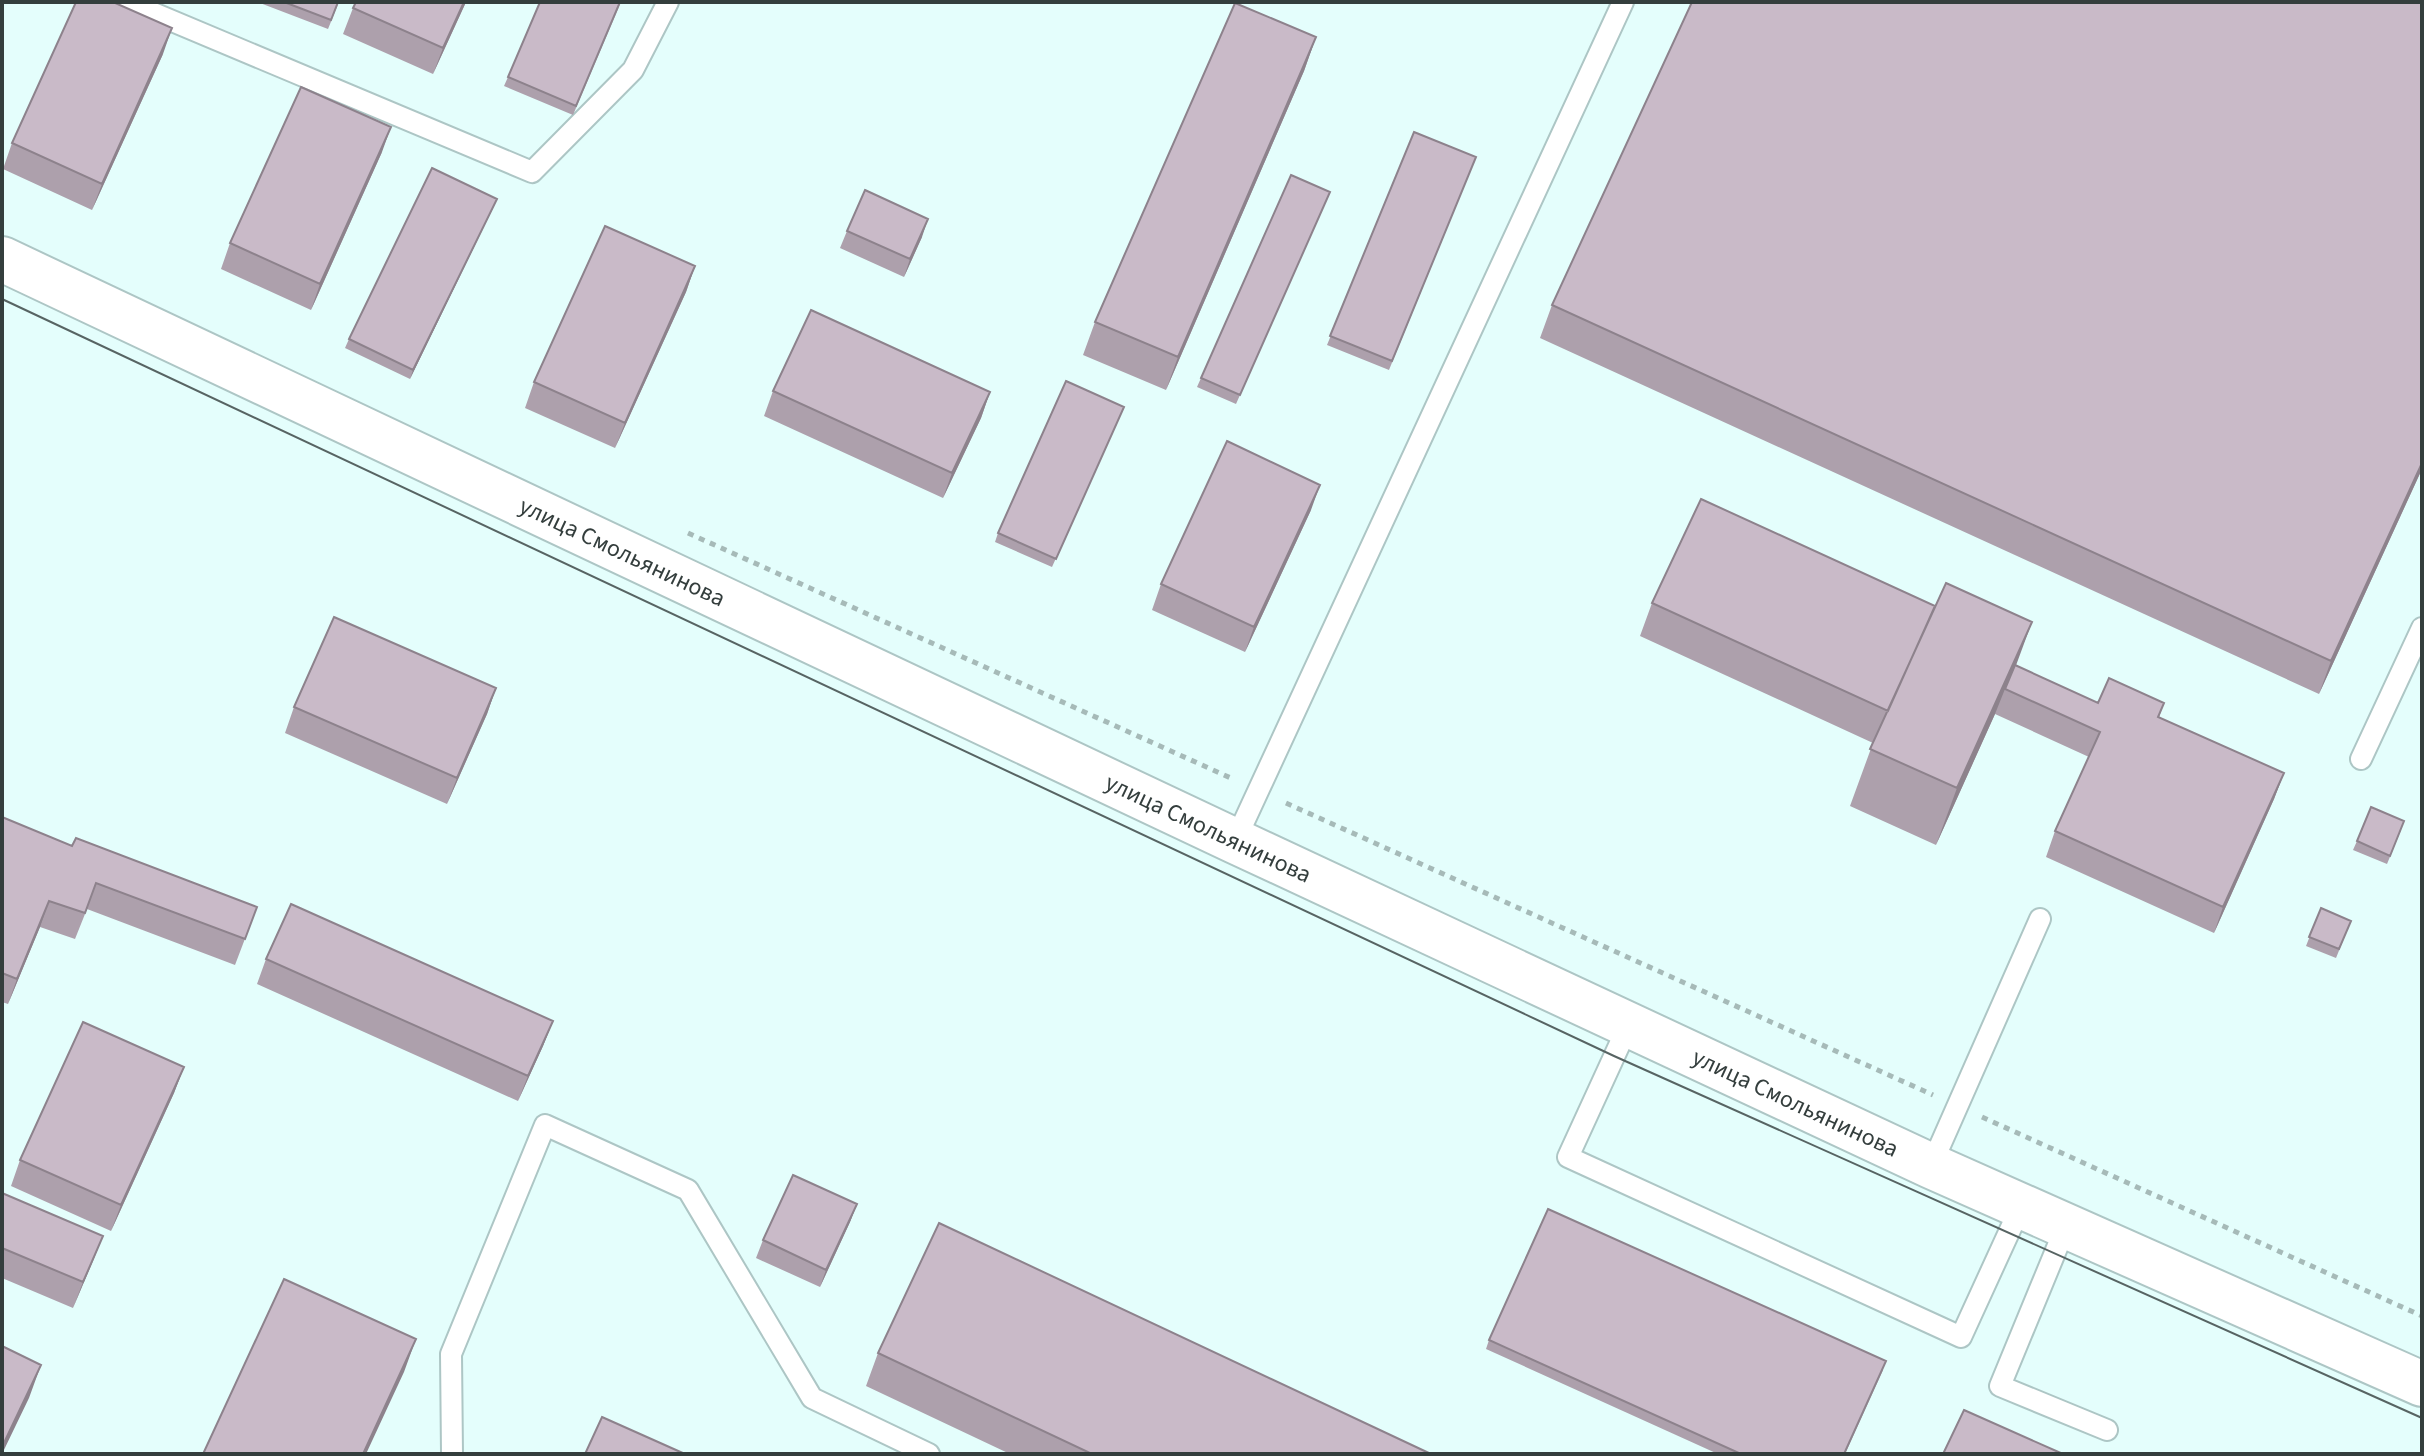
<svg xmlns="http://www.w3.org/2000/svg" width="2424" height="1456" viewBox="0 0 2424 1456" font-family="'Source Sans 3',sans-serif">
<style>
.lines{fill:none;stroke-linecap:round;stroke-linejoin:round}
.lane-casing{stroke:#adc6c5;stroke-width:24}
.secondary-casing{stroke:#adc6c5;stroke-width:48}
.path{stroke:#a6bab8;stroke-width:5;stroke-dasharray:6 6;stroke-linecap:butt}
.lane{stroke:#fff;stroke-width:20}
.secondary{stroke:#fff;stroke-width:44}
.tram{stroke:#576463;stroke-width:2}
.wall{fill:#ada0ac}
.shaded-wall{fill:#8d828c}
.building{fill:#c9bac8;stroke:#8d828c;stroke-width:2}
.labels{text-anchor:middle;stroke-width:6;stroke-linejoin:round;paint-order:stroke}
.street-label{font-size:24px;fill:#343e3d;stroke:#fff}
</style>
<rect width="100%" height="100%" fill="#e4fefc"/>
<g class="lines">
<defs>
<path id="lane" d="M127,2l405,170 101,-102 35,-68
M2361,759l61,-131
M1235,841l388,-839
M1629,1024l-61,133 393,180 60,-131
M1931,1166l109,-247
M2066,1226l-66,160 107,44
M452,1454l-1,-100 94,-229 143,65 124,208 117,56"/>
<g id="secondary">
<path id="s1" d="M2,259l1233,582 696,325 491,218"/>
</g>
</defs>
<use href="#lane" class="lane-casing"/>
<use href="#secondary" class="secondary-casing"/>
<path class="path" d="M688,533l545,246
M1286,803l647,292
M1982,1117l440,199"/>
<use href="#lane" class="lane"/>
<use href="#secondary" class="secondary"/>
<path class="tram" d="M2,299l1612,757 808,362"/>
</g>
<path class="wall" d="M261,2h78l-11,27 -68,-26z
M466,2l-33,72 -90,-40 10,-26z
M621,2l-48,113 -69,-29 4,-9z
M2422,2v467l-103,225 -779,-356 12,-33z
M1316,37l-12,34 -138,319 -83,-35 12,-33z
M163,54l-71,156 -89,-41 9,-26z
M1414,132l62,25 -87,213 -62,-25z
M382,152l-71,158 -90,-41 9,-26z
M497,199l-87,180 -65,-31 4,-9z
M1326,201l-90,203 -39,-17 4,-9z
M847,231l75,6 -18,40 -64,-29z
M695,266l-9,26 -71,156 -90,-40 9,-26z
M773,391l217,1 -9,26 -38,80 -179,-82z
M1124,407l-72,160 -57,-25 3,-9z
M1311,510l-66,142 -93,-42 9,-26z
M1652,603l364,63 82,37h66l-5,14 125,56 -10,26 -60,134 -168,-76 9,-26 34,-74 -94,-43 -59,131 -86,-39 23,-63 -233,-107z
M496,688l-9,26 -40,90 -162,-71 9,-26z
M2,817l70,29 185,61 -22,58 -148,-56 -12,30 -35,-12 -32,77 -6,-2z
M2401,830l-14,34 -34,-14 4,-9z
M2321,908l30,13 -15,37 -30,-12z
M266,959l287,62 -10,25 -25,55 -261,-117z
M184,1067l-10,26 -63,138 -100,-45 9,-26z
M2,1193l101,43 -30,72 -71,-30z
M857,1204l-7,18 -30,65 -64,-29 7,-18z
M1489,1340l394,30 -38,84h-127l-232,-105z
M878,1353l553,101h-421l-144,-68z"/>
<path class="shaded-wall" d="M464,2h2l-33,72 10,-26z
M172,28l-9,26 -71,156 10,-26z
M1316,37l-12,34 -138,319 12,-33z
M391,127l-9,25 -71,158 9,-26z
M497,199l-4,9 -83,171 3,-9z
M928,219l-6,18 -18,40 6,-18z
M695,266l-9,26 -71,156 10,-25z
M990,392l-9,26 -38,80 9,-25z
M2422,463v6l-103,225 12,-33z
M1320,485l-9,25 -66,142 9,-25z
M2032,622l-21,57 -6,10 -10,25 -59,131 21,-57z
M496,688l-9,26 -40,90 10,-26z
M2284,773l-10,26 -60,134 9,-26z
M49,901l-9,26 -32,77 9,-25z
M553,1021l-10,25 -25,55 10,-25z
M184,1067l-10,26 -63,138 10,-26z
M857,1204l-7,18 -30,65 6,-17z
M103,1236l-10,25 -20,47 10,-26z
M416,1339l-12,33 -38,82h-3z
M41,1365l-12,33 -27,56v-7z"/>
<path class="building" d="M76,2h37l59,26 -70,156 -90,-41z
M284,2h54l-7,18z
M356,2h108l-21,46 -90,-40z
M540,2h80l-44,104 -68,-29z
M1692,2h730v461l-91,198 -779,-356z
M1235,3l81,34 -138,320 -83,-35z
M301,87l90,40 -71,157 -90,-41z
M1414,132l62,25 -84,204 -62,-25z
M432,168l65,31 -84,171 -64,-31z
M1291,175l39,17 -90,203 -39,-17z
M865,190l63,29 -18,40 -63,-28z
M605,226l90,40 -70,157 -91,-41z
M811,310l179,82 -38,81 -179,-82z
M1066,381l58,26 -68,152 -58,-26z
M1227,441l93,44 -66,142 -93,-43z
M1701,499l234,107 -47,105 -236,-108z
M1946,583l86,39 -75,166 -87,-39z
M334,617l162,71 -39,90 -163,-71z
M2015,665l83,38 11,-25 55,25 -6,14 126,56 -61,134 -168,-76 45,-99 -95,-43z
M2371,807l33,14 -14,35 -33,-15z
M2,817l70,29 4,-8 181,69 -12,32 -149,-56 -11,30 -36,-12 -32,78 -15,-6z
M291,904l262,117 -25,55 -262,-117z
M2321,908l30,13 -12,28 -30,-12z
M83,1022l101,45 -63,138 -101,-45z
M793,1175l64,29 -31,66 -63,-30z
M2,1193l101,43 -20,46 -81,-34z
M1548,1209l338,152 -42,93h-103l-252,-114z
M939,1223l492,231h-339l-214,-101z
M284,1279l132,60 -53,115h-160z
M2,1346l39,19 -39,82z
M1964,1410l99,44h-120z
M602,1417l83,37h-100z"/>
<g class="labels">
<g class="street-label">
<text dy="8" stroke="none"><textPath href="#s1" startOffset="686">улица Смольянинова</textPath></text>
<text dy="8" stroke="none"><textPath href="#s1" startOffset="1334">улица Смольянинова</textPath></text>
<text dy="8" stroke="none"><textPath href="#s1" startOffset="1982">улица Смольянинова</textPath></text>
</g>
</g>
<rect width="2424" height="1456" fill="none" stroke="#343e3d" stroke-width="8"/>
</svg>
